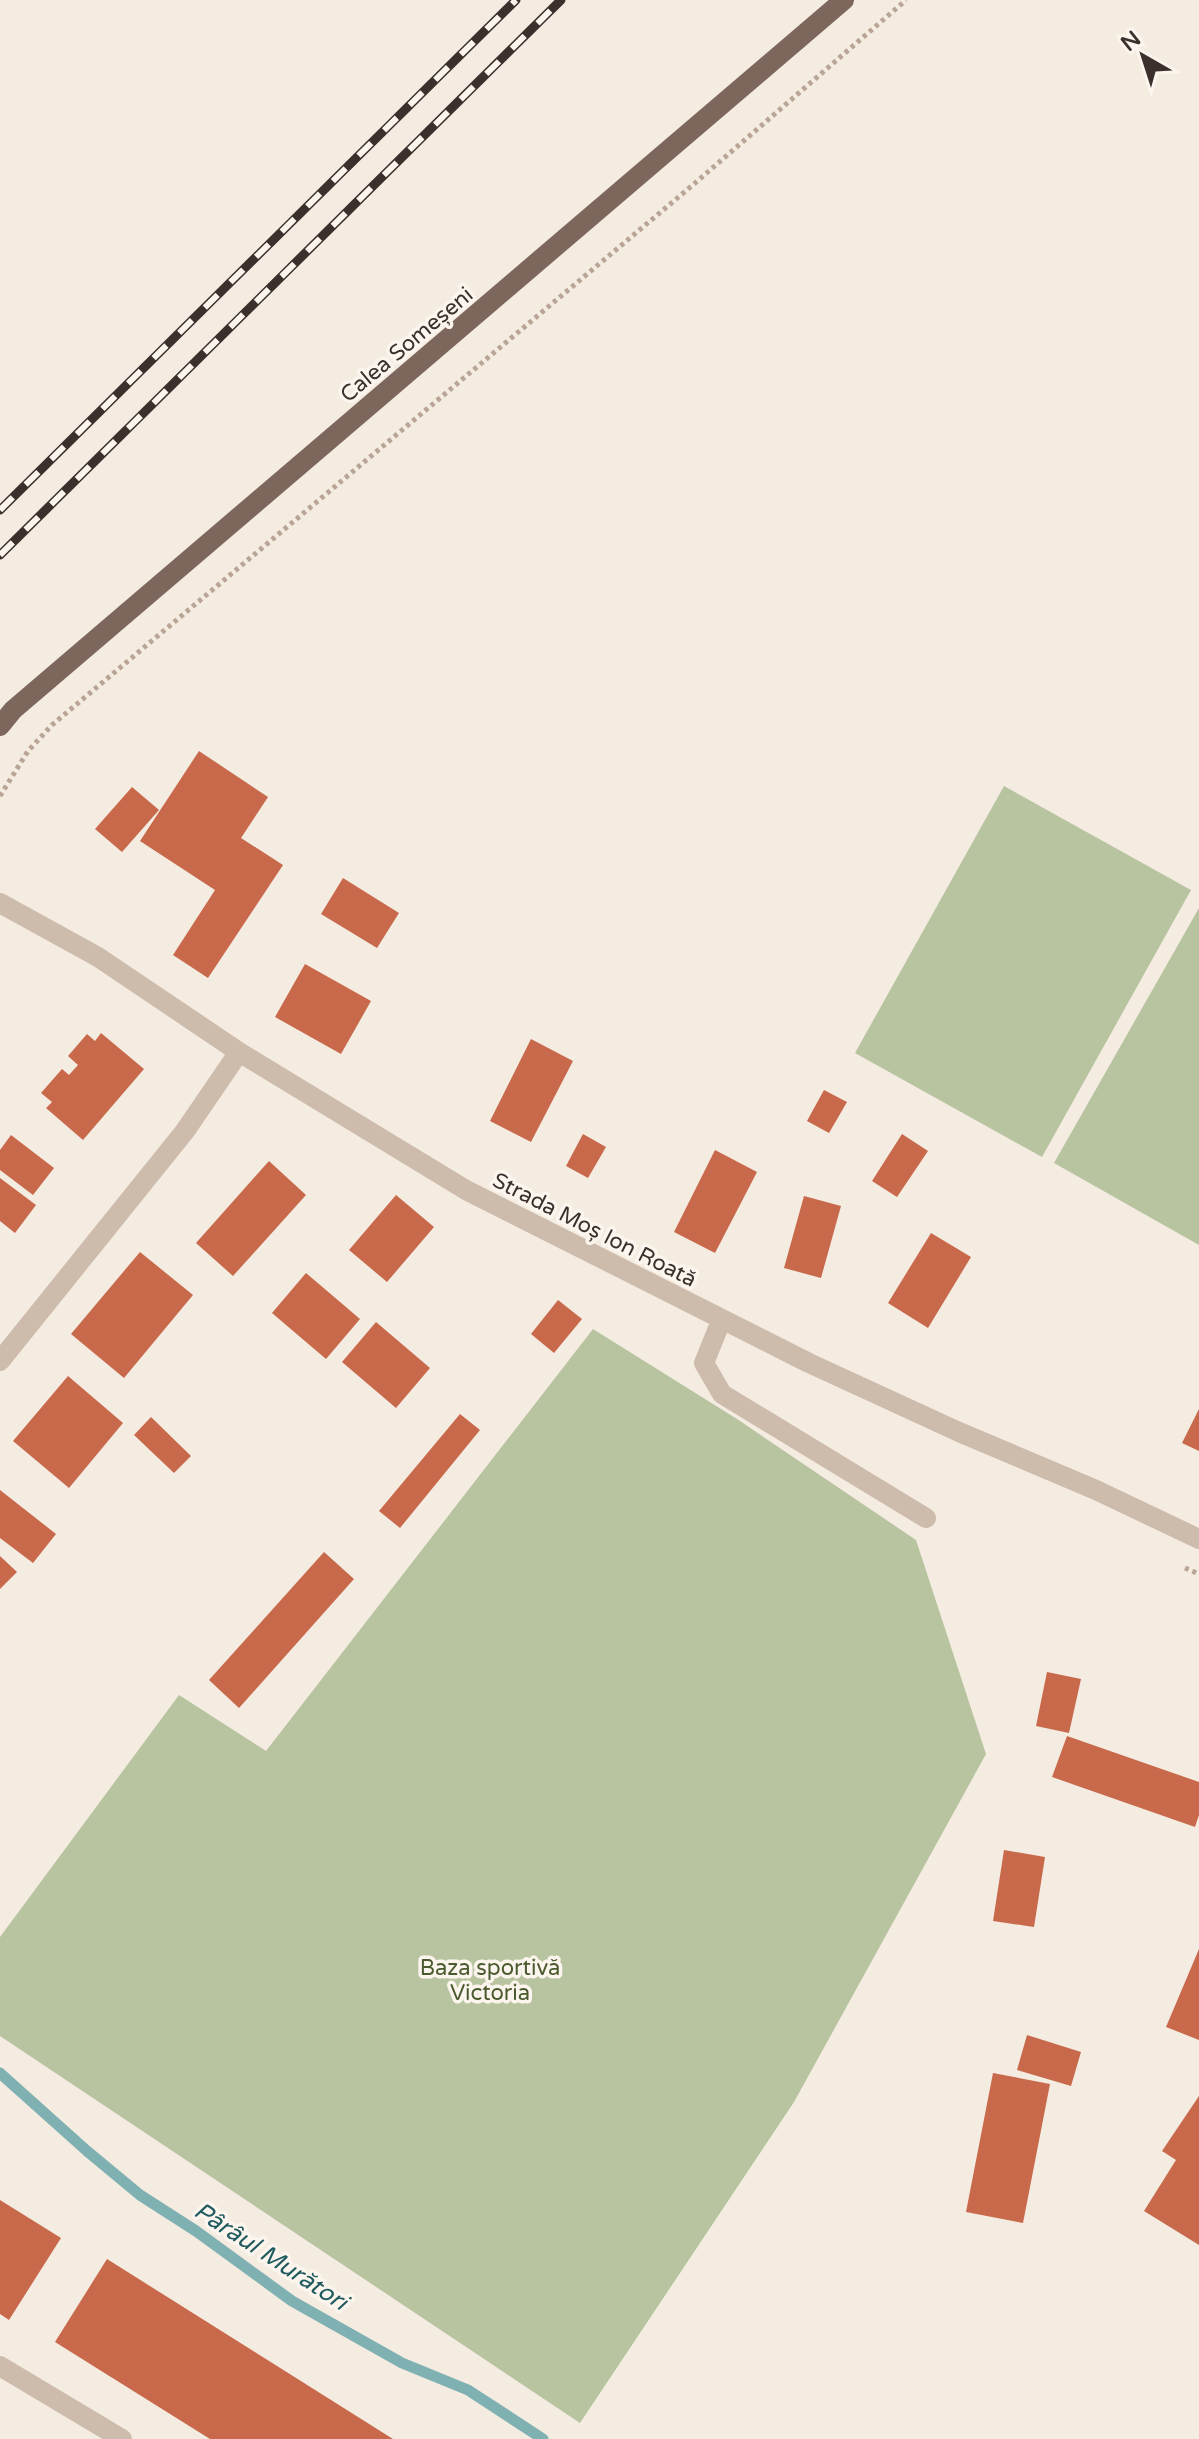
<svg xmlns="http://www.w3.org/2000/svg" width="1199" height="2439" viewBox="0 0 1199 2439" font-family="'Varela Round',sans-serif">
<style>
.green{fill:#b8c4a0}
.lines{fill:none;stroke-linecap:round;stroke-linejoin:round}
.stream{stroke:#7fb0b2;stroke-width:11}
.building{fill:#c8694b}
.path{stroke:#b9a596;stroke-width:5;stroke-dasharray:4 4;stroke-linecap:butt}
.minor{stroke:#cdbbac;stroke-width:20}
.major{stroke:#7d675c;stroke-width:20}
.rail-casing{stroke:#3b302b;stroke-width:9}
.rail{stroke:#fbf5ee;stroke-width:6;stroke-dasharray:18;stroke-linecap:butt}
.labels{text-anchor:middle;stroke-width:7;stroke-linejoin:round;paint-order:stroke}
.street-label{font-size:22px;fill:#3b302b;stroke:#fbf5ee}
.park-label{font-size:22px;fill:#4a5a2e;stroke:#fbf5ee}
.water-label{font-size:24px;font-style:italic;fill:#1f5a5e;stroke:#fbf5ee}
</style>
<rect width="100%" height="100%" fill="#f4ebe1"/>
<path class="green" d="M1004,786l187,104 -149,267 -187,-104z
M1199,908v337l-145,-82z
M593,1329l144,90 179,121 70,214 -192,348 -214,321 -580,-387v-99l179,-242 87,56z"/>
<g class="lines">
<path class="stream" d="M0,2073l87,78 53,44 56,36 96,70 110,62 66,27 75,49"/>
</g>
<path class="building" d="M199,751l69,46 -27,41 42,27 -75,113 -35,-23 42,-65 -75,-49z
M132,787l27,23 -37,42 -27,-23z
M343,878l56,35 -22,35 -56,-34z
M305,964l66,37 -30,53 -66,-37z
M101,1033l43,36 -61,71 -37,-32 6,-6 -11,-9 21,-24 7,6 9,-10 -10,-9 19,-22 8,7z
M531,1039l42,22 -42,81 -41,-21z
M824,1090l23,12 -18,31 -22,-12z
M583,1134l23,13 -18,31 -22,-12z
M902,1134l26,17 -31,46 -25,-16z
M11,1135l43,33 -21,27 -33,-25v-20z
M715,1150l42,22 -42,81 -41,-21z
M269,1161l37,34 -73,81 -37,-33z
M0,1178l36,27 -21,28 -15,-12z
M396,1195l38,32 -47,55 -38,-32z
M804,1196l37,10 -20,72 -37,-10z
M931,1233l40,24 -43,71 -40,-25z
M140,1252l53,43 -69,83 -53,-44z
M306,1273l54,46 -34,40 -54,-46z
M558,1300l24,19 -28,34 -23,-19z
M376,1322l54,46 -34,40 -54,-46z
M68,1376l55,47 -54,65 -56,-47z
M1199,1409v42l-17,-8z
M460,1414l20,16 -80,98 -21,-17z
M151,1417l40,39 -17,17 -40,-38z
M0,1490l56,44 -23,29 -33,-25z
M324,1552l30,27 -115,129 -30,-28z
M0,1556l17,16 -17,17z
M1047,1672l34,7 -12,54 -33,-7z
M1067,1736l132,46v33l-4,12 -143,-50z
M1004,1850l41,7 -11,70 -41,-6z
M1199,1949v91l-33,-13z
M1027,2035l54,17 -10,34 -54,-16z
M993,2073l57,11 -27,139 -57,-11z
M1199,2096v149l-55,-34 32,-51 -14,-9z
M0,2200l61,38 -52,82 -9,-6z
M107,2259l286,180h-183l-155,-97z"/>
<g class="lines">
<path class="path" d="M0,796l28,-45 24,-26 642,-541 212,-184
M1185,1568l14,6"/>
<path class="minor" d="M0,903l98,54 141,95 227,138 343,173 150,69 137,58 103,49
M721,1321l-17,42 18,31 204,124
M0,1361l185,-230 54,-79
M0,2366l122,73"/>
<path class="major" d="M0,726l13,-16 831,-710"/>
<defs>
<path id="rail" d="M0,510l516,-510
M0,555l561,-555"/>
</defs>
<use href="#rail" class="rail-casing"/>
<use href="#rail" class="rail"/>
</g>
<g class="labels">
<g class="street-label">
<text transform="translate(406 344) rotate(-40)" y="8">Calea Someșeni</text>
<text transform="translate(595 1229) rotate(27)" y="8">Strada Moș Ion Roată</text>
</g>
<g class="park-label">
<text x="490" y="1975">Baza sportivă<tspan x="490" dy="25">Victoria</tspan></text>
</g>
<g class="water-label">
<text transform="translate(271 2256) rotate(33)" y="8">Pârâul Murători</text>
</g>
</g>
<g transform="translate(1143 56) rotate(321)" stroke="#fbf5ee" stroke-width="6" paint-order="stroke">
<path d="M0-6L14 30L0 20L-14 30Z" fill="#3b302b"/>
<text y="-12" font-size="22" font-weight="bold" text-anchor="middle" fill="#3b302b">N</text>
</g>
</svg>
